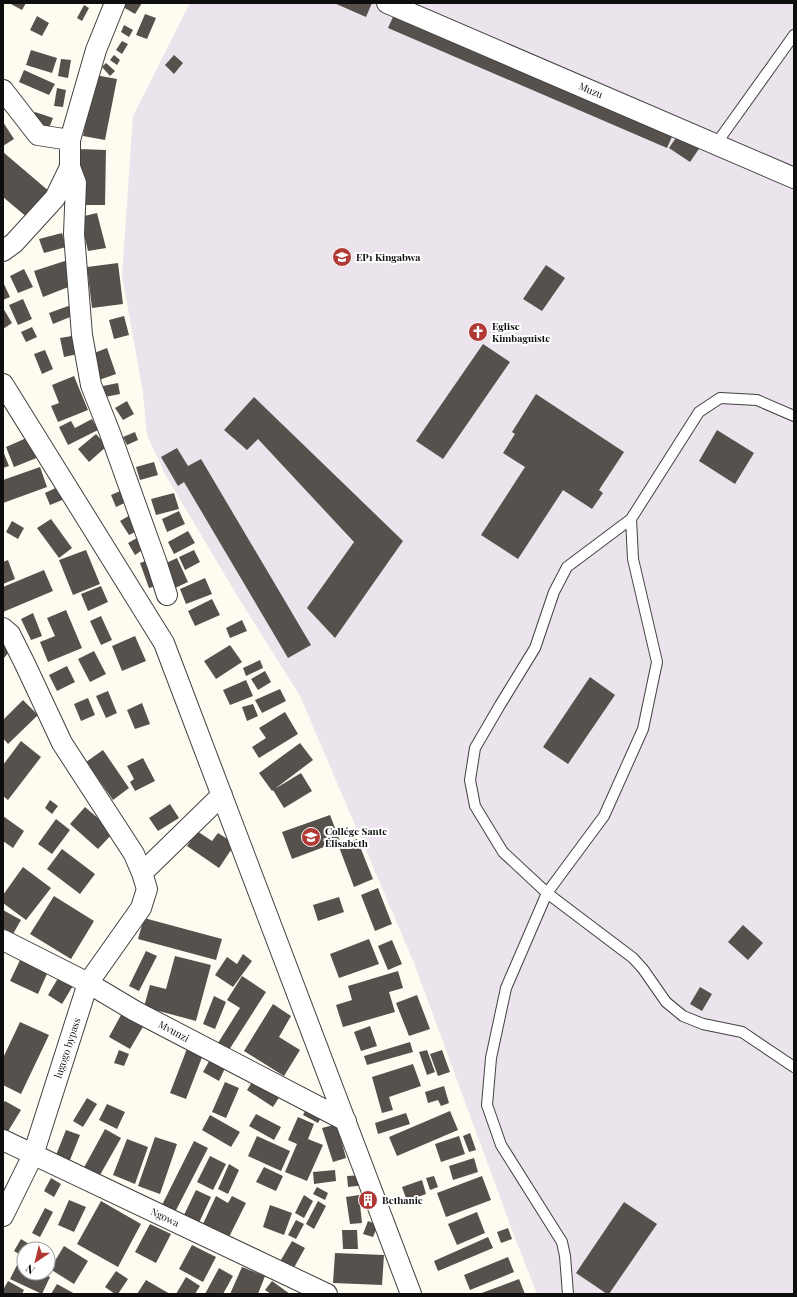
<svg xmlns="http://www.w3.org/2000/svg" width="797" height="1297" viewBox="0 0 797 1297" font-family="'Playfair Display',serif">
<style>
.industrial{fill:#ece4ec}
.building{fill:#56514c}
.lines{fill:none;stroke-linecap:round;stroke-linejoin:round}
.lane-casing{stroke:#414141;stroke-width:12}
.street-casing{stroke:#414141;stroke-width:22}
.lane{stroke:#fff;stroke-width:10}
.street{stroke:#fff;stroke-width:20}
.labels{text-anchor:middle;stroke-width:4;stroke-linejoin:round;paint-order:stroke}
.street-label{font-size:10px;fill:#0e0e0e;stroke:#fff}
.poi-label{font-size:10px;font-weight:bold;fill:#0e0e0e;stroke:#fff;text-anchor:start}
</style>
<rect width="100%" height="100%" fill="#fefcf1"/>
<path class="industrial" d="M190,3h604v1291h-257l-22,-56 -101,-275 -114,-267 -62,-99 -72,-121 -19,-41 -4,-42 -21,-118 11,-159z"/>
<path class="building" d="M9,3h17l-4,7z
M126,3h16l-7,11 -12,-7z
M334,3h38l-6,14z
M84,5l5,3 -7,13 -5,-3z
M396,10l279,120 -8,18 -279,-120z
M145,14l11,4 -9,21 -11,-4z
M37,16l12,7 -7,13 -12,-6z
M124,25l9,5 -4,7 -8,-5z
M122,41l6,3 -6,10 -6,-4z
M31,50l26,8 -5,15 -26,-8z
M114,55l6,5 -3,5 -7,-5z
M174,55l9,8 -9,11 -9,-9z
M61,59l10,1 -3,18 -10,-2z
M106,63l9,8 -5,5 -8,-9z
M24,70l31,14 -6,11 -30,-13z
M95,75l22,4 -12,61 -22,-4z
M57,88l9,2 -3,17 -9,-1z
M35,112l18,6 -4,10 -17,-6z
M3,122l11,17 -11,7z
M682,129l21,14 -13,19 -21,-14z
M79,149l27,1 -1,55h-26z
M3,152l47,40 -22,26 -25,-21z
M97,213l9,35 -18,3 -8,-34z
M62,233l4,14 -22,6 -5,-14z
M71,259l5,25 -33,13 -9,-26z
M118,263l5,41 -31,4 -5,-41z
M546,265l19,13 -23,33 -19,-12z
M24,269l9,18 -15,6 -8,-17z
M3,282l7,15 -7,3z
M23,299l9,20 -14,6 -9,-20z
M71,305l4,10 -22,9 -4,-11z
M3,308l9,15 -9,6z
M124,316l5,19 -15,4 -5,-19z
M32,327l5,10 -11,5 -5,-10z
M78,335l4,18 -18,4 -4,-19z
M483,344l27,18 -67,97 -27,-18z
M107,348l9,26 -17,6 -10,-25z
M45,350l8,19 -11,5 -8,-20z
M74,376l14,34 -30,12 -7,-16 8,-3 -7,-18z
M118,383l2,11 -15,3 -2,-11z
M536,394l88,58 -25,38 4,3 -11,16 -29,-19 -45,69 -37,-24 44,-68 -22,-14 12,-19 -3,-2z
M254,397l149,144 -68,97 -28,-30 47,-66 -96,-103 -11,11 -23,-20z
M127,401l7,13 -11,6 -8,-12z
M92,419l6,11 -30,15 -9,-18 12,-6 4,7z
M717,430l37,23 -19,31 -36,-23z
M135,432l3,8 -11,5 -4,-8z
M96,434l11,12 -18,16 -11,-13z
M31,436l8,21 -25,10 -8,-20z
M177,448l11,18 13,-7 110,186 -23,13 -104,-176 -6,4 -17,-29z
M3,451l6,15 -6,2z
M154,462l4,13 -18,5 -4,-13z
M40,467l7,20 -44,16v-23z
M62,485l5,13 -17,7 -5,-12z
M125,489l6,11 -15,7 -5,-12z
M174,493l5,16 -23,6 -5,-16z
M179,511l6,13 -18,8 -5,-13z
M132,514l9,15 -12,6 -9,-14z
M51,519l21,29 -13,10 -22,-30z
M12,521l12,7 -6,11 -12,-7z
M188,531l7,12 -21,11 -6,-12z
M137,538l7,11 -9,6 -7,-12z
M86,550l14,34 -27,11 -14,-35z
M194,550l6,12 -15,8 -6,-13z
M177,558l11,24 -15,7 -11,-24z
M151,559l9,26 -11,3 -9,-25z
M8,560l7,19 -12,5v-22z
M44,570l9,21 -50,21v-25z
M205,578l7,16 -26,10 -6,-15z
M101,586l7,16 -20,9 -7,-17z
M212,599l8,16 -25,11 -7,-15z
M66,610l16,38 -34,14 -8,-20 15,-6 -8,-18z
M33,613l9,23 -11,4 -10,-21z
M101,616l11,24 -11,5 -11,-24z
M242,620l5,11 -17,7 -4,-10z
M135,636l11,25 -24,10 -10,-25z
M3,643l8,7 -8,9z
M230,645l12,17 -26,17 -12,-18z
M94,651l12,23 -16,8 -12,-23z
M260,660l3,8 -17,8 -3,-8z
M67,666l8,16 -18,9 -8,-16z
M265,671l6,11 -13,8 -7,-11z
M590,677l25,18 -47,69 -25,-17z
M246,680l7,16 -23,9 -7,-15z
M280,689l6,12 -24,12 -7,-13z
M108,691l9,22 -11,5 -10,-22z
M88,698l7,17 -14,6 -7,-17z
M23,700l15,15 -30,29 -5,-6v-18z
M142,703l8,21 -15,5 -8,-19z
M253,704l5,12 -11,5 -5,-14z
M285,712l13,22 -39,24 -7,-11 14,-9 -7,-10z
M21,741l20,16 -33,43 -5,-4v-31z
M300,743l13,17 -41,31 -13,-18z
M103,750l26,38 -16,12 -27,-38z
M143,758l12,23 -20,10 -5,-9 4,-3 -7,-13z
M301,773l11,18 -28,17 -11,-18z
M50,800l8,6 -6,8 -7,-6z
M170,804l9,14 -21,13 -9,-13z
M85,807l29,25 -16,17 -28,-25z
M330,815l10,26 -48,18 -10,-27z
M3,816l21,15 -11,17 -10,-7z
M56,819l14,11 -18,24 -14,-10z
M197,831l15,10 6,-8 17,11 -16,24 -32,-22z
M357,839l16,40 -19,8 -15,-40z
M62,849l33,25 -15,20 -33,-25z
M23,867l28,21 -25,32 -23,-17v-8z
M378,888l14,36 -17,7 -14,-36z
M54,896l40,25 -23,38 -41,-25z
M339,897l5,15 -26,9 -5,-16z
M3,910l18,10 -8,14 -10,-6z
M144,918l78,21 -6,21 -78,-21z
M743,925l20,18 -15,17 -20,-18z
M369,939l10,25 -40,14 -9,-24z
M392,940l10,24 -14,6 -10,-24z
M146,951l11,5 -18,35 -10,-5z
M23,954l27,13 -12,27 -28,-13z
M243,954l9,7 -19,26 -18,-12 12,-18 10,7z
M175,956l36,9 -15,56 -52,-14 6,-22 16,4z
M398,971l5,17 -14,4 6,20 -52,15 -7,-22 16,-5 -4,-14z
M60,975l14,9 -12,20 -14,-9z
M242,976l24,16 -37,58 -11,-7 22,-35 -13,-8z
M700,987l12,7 -10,17 -12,-7z
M417,995l13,34 -21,7 -13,-33z
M214,996l12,6 -11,27 -12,-5z
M273,1004l18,12 -12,21 21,13 -16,26 -40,-25z
M122,1013l22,12 -14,24 -21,-12z
M20,1022l29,13 -28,59 -18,-9v-27z
M370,1026l7,20 -16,5 -7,-19z
M410,1042l3,10 -46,13 -3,-9z
M188,1046l16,6 -18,47 -16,-6z
M119,1050l10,4 -5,12 -10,-3z
M427,1050l8,22 -8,3 -8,-23z
M442,1050l8,22 -12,4 -8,-22z
M212,1056l15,8 -8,17 -16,-9z
M413,1064l8,22 -32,11 4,13 -11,3 -10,-36z
M254,1079l26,17 -7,11 -26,-17z
M225,1082l14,6 -13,30 -14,-6z
M444,1086l5,17 -8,3 -3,-6 -10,3 -3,-11z
M87,1098l10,6 -14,23 -10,-6z
M5,1101l16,9 -14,23 -4,-2v-27z
M107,1104l18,8 -8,17 -18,-9z
M309,1104l15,8 -6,11 -15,-8z
M450,1111l8,19 -61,26 -8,-19z
M406,1113l4,11 -32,10 -3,-11z
M256,1114l25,13 -7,13 -25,-14z
M210,1115l30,17 -9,15 -29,-17z
M298,1117l16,7 -6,15 15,6 -16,36 -22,-9 12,-28 -9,-4z
M337,1124l9,34 -13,4 -11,-34z
M105,1129l16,9 -25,44 -15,-9z
M66,1130l14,5 -10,25 -14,-5z
M470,1133l6,17 -7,2 -6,-16z
M257,1136l33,15 -9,20 -33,-15z
M459,1136l6,18 -24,8 -6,-18z
M155,1137l22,7 -17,50 -22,-8z
M127,1139l21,8 -13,37 -22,-9z
M194,1141l14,7 -36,70 -13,-7z
M210,1156l16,8 -13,26 -16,-8z
M474,1158l4,14 -25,8 -4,-14z
M229,1164l10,6 -11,24 -10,-5z
M264,1167l19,9 -7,15 -20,-9z
M335,1170l1,11 -22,3 -1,-12z
M365,1175v10l-17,2 -1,-11z
M434,1176l4,11 -8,3 -4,-12z
M482,1176l9,24 -45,17 -9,-24z
M51,1178l10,6 -7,13 -10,-6z
M422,1180l4,14 -19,7 -5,-14z
M317,1187l11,6 -3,7 -12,-6z
M196,1190l15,7 -14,30 -15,-8z
M304,1195l9,6 -9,17 -9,-5z
M359,1195l3,28 -12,1 -4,-27z
M216,1196l12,7 4,-7 14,7 -17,34 -26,-13z
M69,1200l17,7 -12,25 -16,-7z
M101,1201l40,23 -23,43 -41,-23z
M318,1201l8,5 -12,23 -8,-5z
M624,1202l33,22 -48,70h-2l-31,-21z
M270,1205l22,8 -8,22 -21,-8z
M45,1208l8,4 -13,25 -8,-4z
M477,1212l8,21 -28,12 -9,-21z
M296,1220l8,4 -8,15 -8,-4z
M368,1221l10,4 -5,12 -10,-3z
M150,1224l21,10 -15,29 -21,-11z
M508,1228l4,11 -11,4 -4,-11z
M342,1230h15l1,19h-15z
M488,1237l5,11 -55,23 -4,-10z
M21,1239l16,10h-13v8l-10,-6z
M292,1241l13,7 -14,25 -13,-8z
M192,1245l24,12 -13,25 -24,-13z
M64,1246l24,15 -14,23 -24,-15z
M335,1253l49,2 -2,30 -49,-2z
M508,1257l6,15 -44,18 -6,-15z
M18,1263l6,3v7h16l10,4 -8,17 -32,-15z
M242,1267l23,9 -7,18h-28z
M219,1268l14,8 -10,18h-18z
M116,1271l12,8 -10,15h-3l-10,-7z
M186,1277l14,9 -5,8h-19z
M519,1279l6,15h-46z
M146,1280l24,14h-33z
M8,1281l16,9 -2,4h-19v-4z
M272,1281l18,13h-19l-6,-4z
M57,1284l18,10h-24z"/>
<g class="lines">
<defs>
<path id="lane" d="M716,144l78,-109
M794,416l-37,-16 -37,-2 -21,14 -68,107 -64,48 -13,25 -19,56 -35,57 -25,43 -5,32 5,26 28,46 44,41 86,65 10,11 23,33 17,14 20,8 39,8 52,35
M568,1294l-3,-38 -3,-14 -61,-97 -14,-40 4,-47 15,-70 41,-95 57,-77 39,-87 14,-67 -24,-103 -2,-40"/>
<path id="street" d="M115,3l-19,47 -26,90v27l6,16 -2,51 8,101 9,50 19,48 47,131 10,31
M387,3l407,175
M3,90l35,45 32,5
M3,251l11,-8 41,-45 15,-31
M3,384l161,259 247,651
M3,628l7,6 15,30 37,79 72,111 8,19 5,16 -6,19 -53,75 -55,172 -30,61
M142,873l80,-78
M3,940l85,43 47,28 211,110
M3,1140l324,154"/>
</defs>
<use href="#lane" class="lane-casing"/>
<use href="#street" class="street-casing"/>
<use href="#lane" class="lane"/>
<use href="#street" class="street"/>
</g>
<defs>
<symbol id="school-disc" viewBox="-11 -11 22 22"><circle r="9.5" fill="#b13934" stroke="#fff"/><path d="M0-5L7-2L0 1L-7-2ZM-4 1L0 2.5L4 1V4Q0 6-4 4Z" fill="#fff"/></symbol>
<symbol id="church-disc" viewBox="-11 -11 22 22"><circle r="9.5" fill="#b13934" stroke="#fff"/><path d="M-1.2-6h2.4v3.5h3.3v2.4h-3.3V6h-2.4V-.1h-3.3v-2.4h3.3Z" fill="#fff"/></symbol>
<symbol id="building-disc" viewBox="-11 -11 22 22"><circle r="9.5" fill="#b13934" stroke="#fff"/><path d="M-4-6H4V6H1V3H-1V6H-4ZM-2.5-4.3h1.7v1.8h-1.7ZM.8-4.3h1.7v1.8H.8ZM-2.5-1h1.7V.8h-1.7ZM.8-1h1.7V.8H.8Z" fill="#fff"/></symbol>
</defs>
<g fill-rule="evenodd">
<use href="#school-disc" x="331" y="246" width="22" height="22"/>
<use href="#church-disc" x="467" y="321" width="22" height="22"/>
<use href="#school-disc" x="300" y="826" width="22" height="22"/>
<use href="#building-disc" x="357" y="1189" width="22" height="22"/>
</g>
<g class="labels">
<g class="street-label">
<text transform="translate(591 90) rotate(23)" y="4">Muzu</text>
<text transform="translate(174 1031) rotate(28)" y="4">Mvunzi</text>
<text transform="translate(67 1048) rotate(-72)" y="4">lugogo bypass</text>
<text transform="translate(165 1217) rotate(25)" y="4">Ngowa</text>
</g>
<g class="poi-label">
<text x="356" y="261">EP1 Kingabwa</text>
<text x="492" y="330">Eglise<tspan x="492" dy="12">Kimbaguiste</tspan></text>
<text x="325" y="835">Collége Sante<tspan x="325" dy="12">Élisabeth</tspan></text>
<text x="382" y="1204">Bethanie</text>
</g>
</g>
<rect width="797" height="1297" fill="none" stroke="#0e0e0e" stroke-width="8"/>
<g transform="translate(36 1261) rotate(215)"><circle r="19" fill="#ffffff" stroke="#9f9f9f"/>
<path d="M0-3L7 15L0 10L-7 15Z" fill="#b13934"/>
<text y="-6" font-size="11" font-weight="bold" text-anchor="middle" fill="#0e0e0e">N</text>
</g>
</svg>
